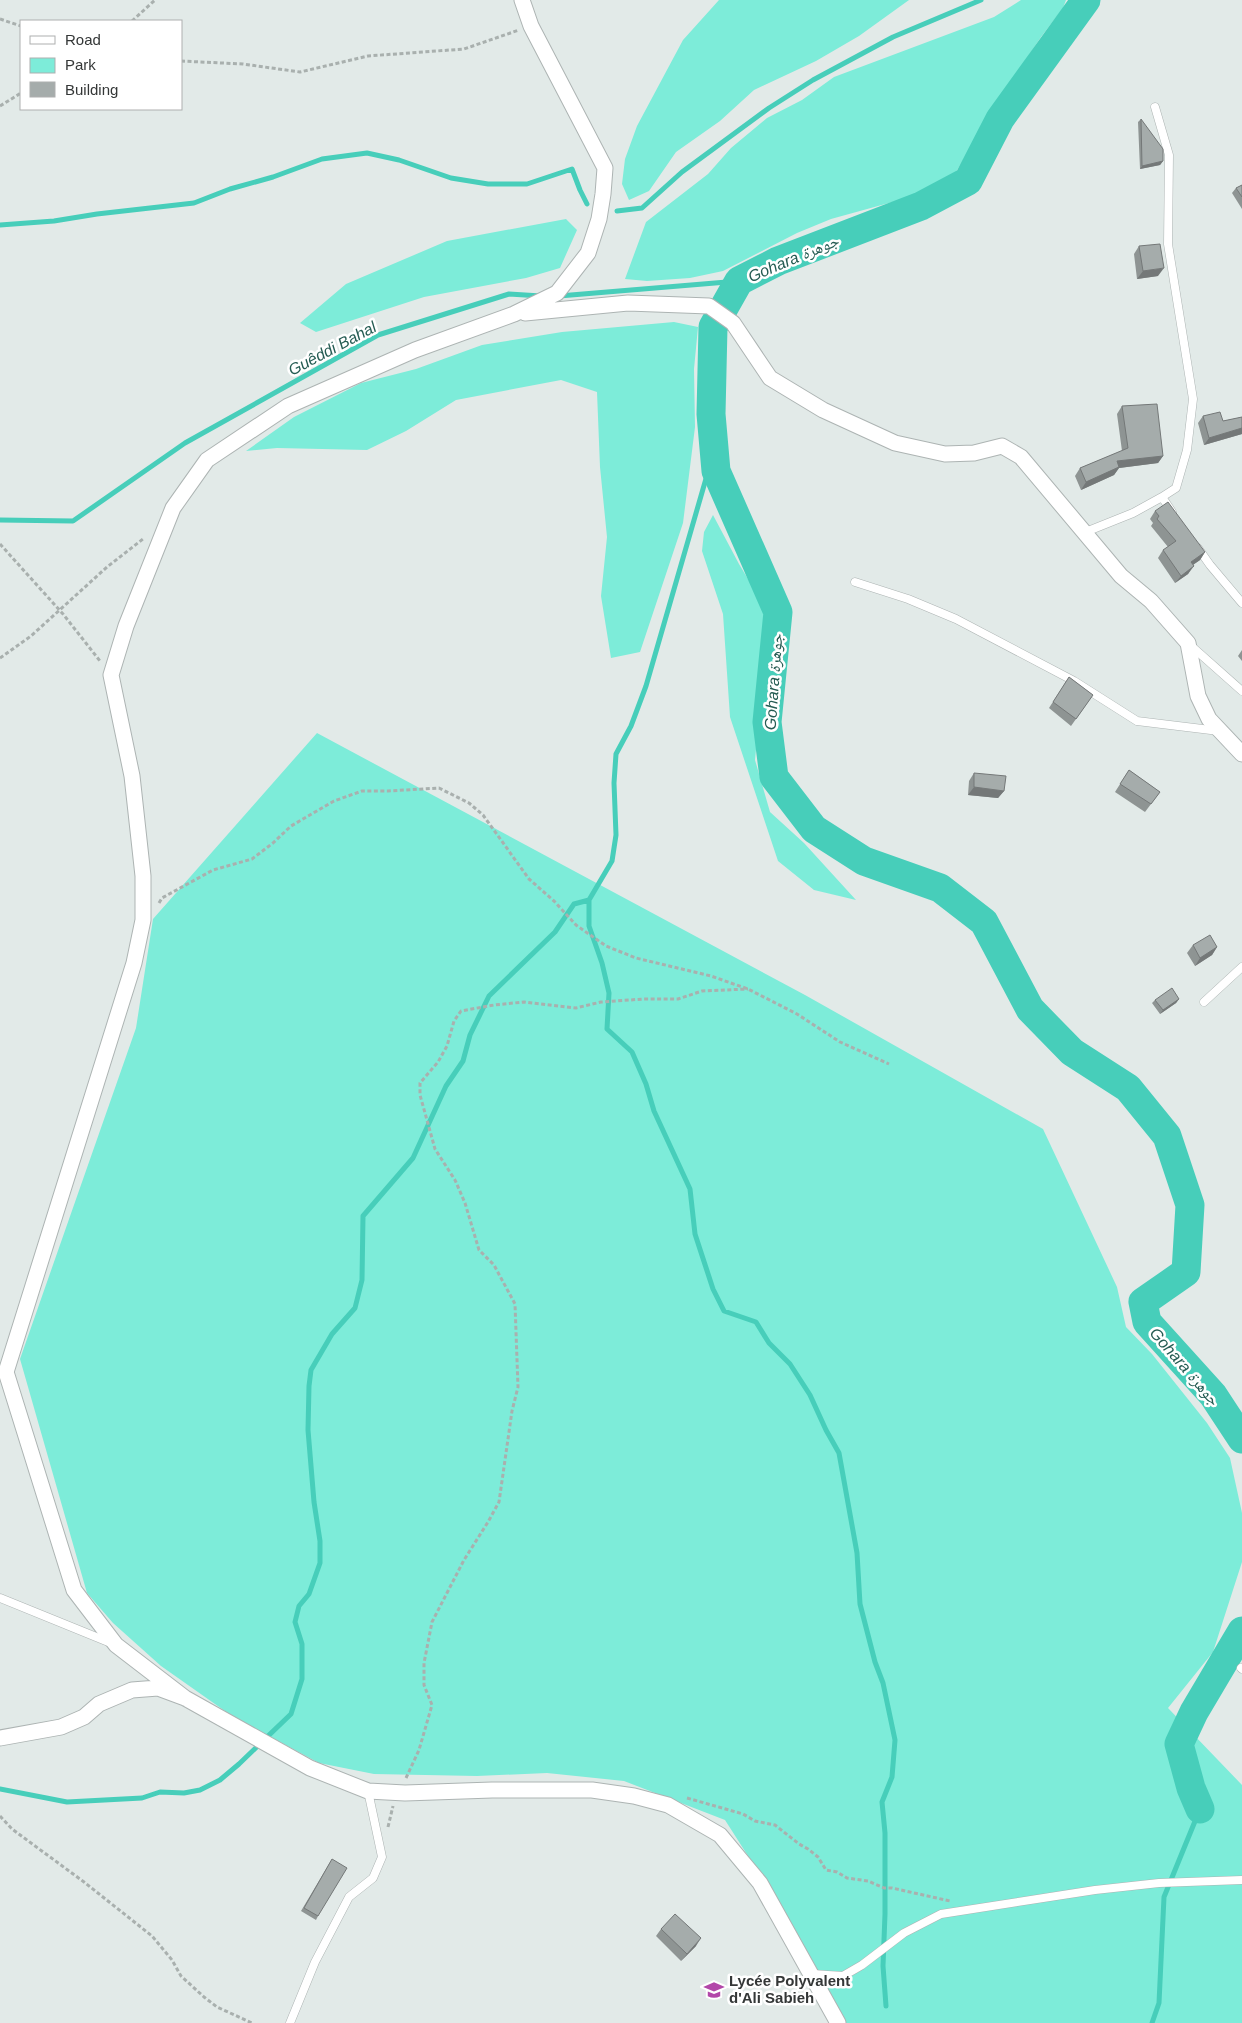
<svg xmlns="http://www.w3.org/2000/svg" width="1242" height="2023" viewBox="0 0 1242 2023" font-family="Helvetica,'Noto Naskh Arabic',sans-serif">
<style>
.green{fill:#7decd9}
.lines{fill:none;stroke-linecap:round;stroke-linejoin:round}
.stream{stroke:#47ceba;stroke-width:5}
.river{stroke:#47ceba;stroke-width:29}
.service-casing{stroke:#adb4b3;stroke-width:9}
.minor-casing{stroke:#adb4b3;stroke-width:17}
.path{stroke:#a9b0ae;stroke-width:3;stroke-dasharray:4 2.5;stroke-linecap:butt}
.service{stroke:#fff;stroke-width:8}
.minor{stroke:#fff;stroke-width:15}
.wall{fill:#8e9493}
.shaded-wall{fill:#747878}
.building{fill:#a5acab;stroke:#747878}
.labels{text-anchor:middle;stroke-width:5;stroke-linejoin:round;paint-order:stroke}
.poi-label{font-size:15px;font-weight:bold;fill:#343737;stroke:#fff;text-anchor:start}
.water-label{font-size:16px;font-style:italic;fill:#255c53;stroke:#fff}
</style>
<rect width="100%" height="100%" fill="#e2eae8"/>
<path class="green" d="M719,0h190l-50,36 -43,25 -62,29 -34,31 -44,31 -27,39 -20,9 -7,-16 3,-25 12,-33 46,-86z
M1021,0h45l-3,8 -22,29 -49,73 -36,62 -49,26 -76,21 -34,14 -74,38 -33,7 -43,3 -22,-2 21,-57 62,-48 23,-26 36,-30 35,-18 32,-23 160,-60z
M566,219l11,11 -17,38 -34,10 -102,19 -108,35 -16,-9 46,-39 101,-43z
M674,322l24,5 -4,42 1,58 -12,96 -43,129 -29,6 -10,-62 6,-59 -7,-70 -3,-75 -36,-12 -105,20 -50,31 -39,19 -90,-2 -31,3 48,-34 67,-34 55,-14 66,-24 80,-13z
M713,515l26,49 30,50 -14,146 15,52 34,31 52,57 -42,-10 -36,-29 -48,-144 -7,-103 -21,-63 2,-19z
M317,733l488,262 238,134 74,158 9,40 26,27 55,69 23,35 12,55v49l-29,90 -45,56 74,77v238h-398l-48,-92 -71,-111 -101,-39 -77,-8 -70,3 -103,-2 -55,-11 -87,-47 -71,-50 -48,-43 -26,-30 -67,-234 116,-331 17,-109z"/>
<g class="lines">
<path class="stream" d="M617,211l25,-3 40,-36 87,-64 44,-28 80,-43 88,-37
M0,225l54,-4 43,-7 97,-11 36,-14 43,-12 49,-18 45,-6 32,7 52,18 37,6h39l45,-15 8,21 7,14
M559,296l180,-15
M714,451l-68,235 -15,40 -15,28 -2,29 2,52 -4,26 -23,39v26l13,37 7,30 -2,36 25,23 14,32 8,27 36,78 5,45 18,55 11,22 32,11 13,21 21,21 20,31 16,35 13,23 18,100 3,51 15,58 8,21 12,57 -3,37 -10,25 3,31v81l-2,52 3,40
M0,520l73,1 112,-78 193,-108 131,-41 32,2
M0,1789l67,13 75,-4 18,-6 24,1 16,-3 20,-10 19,-16 52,-50 11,-35v-35l-7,-22 4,-16 10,-12 11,-31v-22l-6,-39 -6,-72 1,-44 2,-16 21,-36 23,-26 7,-28 1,-64 50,-58 33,-72 17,-25 7,-26 19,-39 66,-64 19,-28 15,-4
M1152,2023l7,-20 5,-106 36,-88"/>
<path class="river" d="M1086,0l-86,119 -32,62 -47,25 -143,55 -39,20 -26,46 -2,87 5,57 62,141 -11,110 7,55 40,52 50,32 76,27 44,34 46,87 42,43 56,36 39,48 23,69 -4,67 -43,30 4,20 66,73 29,44
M1200,1809l-9,-21 -12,-44 15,-32 48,-81"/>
<defs>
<path id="service" d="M1155,107l14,48 -1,89 25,155 -6,51 -11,38 -14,9
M1083,533l50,-20 29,-16 10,15
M1198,548l12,17 32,38
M855,582l53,17 48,20 118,62 63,40 82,10
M1189,644l53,47
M1204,1002l38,-35
M0,1598l111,45
M1241,1668l1,1
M812,1974l31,2 19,-11 42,-32 37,-19 154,-24 64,-7 83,-3
M290,2023l25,-61 34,-65 24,-19 9,-21 -14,-66"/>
<path id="minor" d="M525,313l103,-10 81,3 24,17 37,55 53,32 72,33 50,11 29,-1 28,-7 19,11 100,119 30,25 37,42 10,53 11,23 33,35
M185,1698l-69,-53 -42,-55 -68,-218 128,-409 9,-43v-44l-11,-100 -21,-101 15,-49 47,-118 34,-48 81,-54 127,-56 99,-36 43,-21 31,-40 11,-34 4,-25 2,-26 -74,-142 -9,-26
M0,1738l61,-11 23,-10 15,-13 33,-14 26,-2 27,10 125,70 58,23 37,2 87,-3h100l42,6 34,9 52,30 40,48 78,140"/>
</defs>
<use href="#service" class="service-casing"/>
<use href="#minor" class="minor-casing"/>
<path class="path" d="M0,19l21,7
M132,21l23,-21
M181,61l62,3 57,8 68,-16 96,-7 55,-19
M0,106l21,-13
M0,544l63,70 37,47
M0,658l31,-22 76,-69 36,-28
M159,903l3,-5 51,-28 39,-11 21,-16 18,-17 43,-25 28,-10h26l51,-3 30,15 14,12 46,64 25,22 22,24 30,21 30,12 75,18 37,13 49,25 43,28 49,22
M406,1778l13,-28 13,-45 -8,-20v-22l8,-41 32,-62 24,-38 11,-20 13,-91 6,-24 -3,-83 -21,-39 -15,-15 -14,-47 -10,-23 -20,-31 -15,-54v-12l18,-21 9,-16 7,-25 7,-10 33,-6 30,-3 52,6 25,-6 43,-3h34l24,-8 46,-2
M687,1798l56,16 12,7 20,4 24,19 9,5 10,8 8,13 11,2 10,6 21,3 16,7h8l58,13
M0,1816l12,13 72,53 68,54 20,24 9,16 23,21 13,10 35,16
M388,1827l5,-21"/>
<use href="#service" class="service"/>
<use href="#minor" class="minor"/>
</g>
<path class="wall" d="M1141,119l22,42 -3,4 -20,4 -2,-47z
M1242,185v24l-10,-16 4,-5z
M1139,246l19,30 -21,3 -3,-25z
M1122,406l41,50 -5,7 -39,5 -5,7 -33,15 -6,-14 5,-8 42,-17 -5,-37z
M1203,416l20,5 19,-4v17l-38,11 -6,-22z
M1155,511l50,41 -5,8 -7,5 -5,9 -13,9 -17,-25 5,-8 5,-3 -17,-21 2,-3 -3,-4z
M1242,650v11l-4,-5z
M1069,677l24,18 -22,31 -22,-18z
M1129,770l31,22 -15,20 -30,-20z
M974,773l30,18 -6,7 -30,-3 1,-14z
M1193,945l24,2 -5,8 -17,11 -8,-13z
M1179,999l-3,4 -16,11 -8,-11 3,-3z
M332,1859l-14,57 -2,4 -15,-9z
M661,1929l35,17 -15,15 -25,-25z"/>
<path class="shaded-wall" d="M1163,161l-3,4 -20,4 2,-3z
M1164,268l-6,8 -21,3 6,-8z
M1242,428v6l-38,11 5,-7z
M1163,456l-5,7 -39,5 -5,7 -33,15 5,-8 31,-21z
M1205,552l-5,8 -15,10 6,-8z
M1194,566l-6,8 -13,9 6,-7z
M974,787l30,4 -6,7 -30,-3z
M1217,947l-5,8 -17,11 5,-8z
M1179,999l-3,4 -16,11 3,-4z
M701,1938l-5,8 -15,15 6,-7z"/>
<path class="building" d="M1141,119l22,30v12l-21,5z
M1242,185v12l-6,-9z
M1160,244l4,24 -21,3 -4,-25z
M1157,404l6,52 -46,5 2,6 -33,15 -6,-14 48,-20 -6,-42z
M1220,412l3,9 19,-4v11l-33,10 -6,-22z
M1168,502l37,50 -14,10 3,4 -13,10 -18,-26 13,-9 -19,-22 2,-3 -4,-5z
M1069,677l24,18 -17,24 -23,-17z
M1129,770l31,22 -9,12 -31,-20z
M974,773l32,3 -2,15 -30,-4z
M1210,935l7,12 -17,11 -7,-13z
M1172,988l7,11 -16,11 -8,-10z
M332,1859l15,9 -29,48 -14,-8z
M675,1914l26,24 -14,16 -26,-25z"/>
<defs>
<symbol id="school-bare" viewBox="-9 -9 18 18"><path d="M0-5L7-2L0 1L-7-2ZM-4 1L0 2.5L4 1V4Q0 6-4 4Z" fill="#b247a9" stroke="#fff" stroke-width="2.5" paint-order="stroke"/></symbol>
</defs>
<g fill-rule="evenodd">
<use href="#school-bare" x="700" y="1976" width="28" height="28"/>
</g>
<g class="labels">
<g class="poi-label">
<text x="729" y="1986">Lycée Polyvalent<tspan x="729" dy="17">d'Ali Sabieh</tspan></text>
</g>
<g class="water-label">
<text transform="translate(793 258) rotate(-23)" y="6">Gohara جوهرة</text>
<text transform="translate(332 348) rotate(-28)" y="6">Guêddi Bahal</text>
<text transform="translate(773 682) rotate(-86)" y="6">Gohara جوهرة</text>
<text transform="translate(1185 1366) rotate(49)" y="6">Gohara جوهرة</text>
</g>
</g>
<rect x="20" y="20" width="162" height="90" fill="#ffffff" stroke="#aeafaf"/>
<rect x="30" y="36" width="25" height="8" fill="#ffffff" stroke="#aeafaf"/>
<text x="65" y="45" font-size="15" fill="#343737">Road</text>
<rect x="30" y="58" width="25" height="15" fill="#7decd9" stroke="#aeafaf"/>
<text x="65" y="70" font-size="15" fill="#343737">Park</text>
<rect x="30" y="82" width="25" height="15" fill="#a5acab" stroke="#aeafaf"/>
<text x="65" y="95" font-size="15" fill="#343737">Building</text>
</svg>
